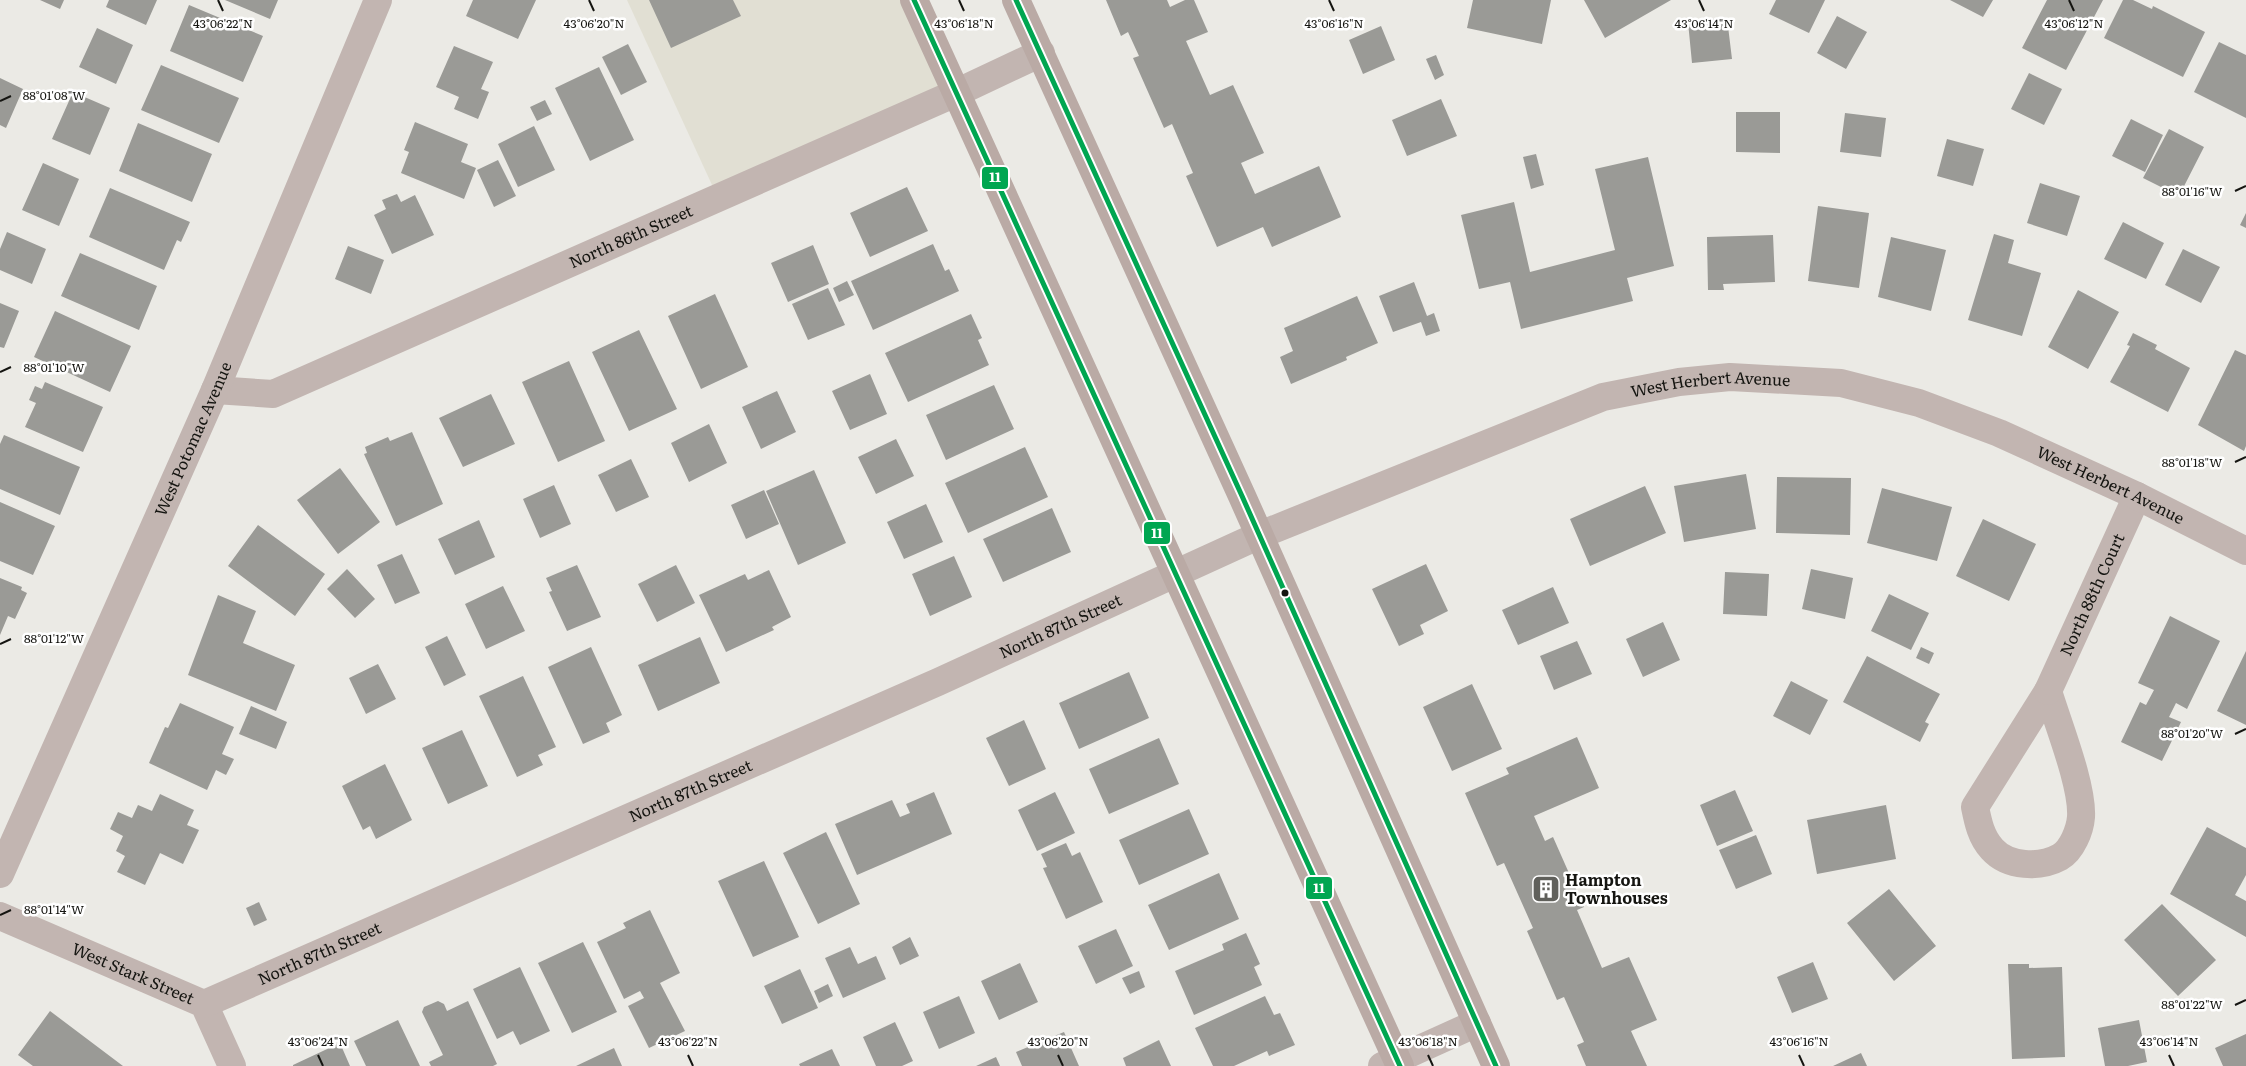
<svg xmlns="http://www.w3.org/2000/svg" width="2246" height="1066" viewBox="0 0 2246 1066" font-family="Literata,serif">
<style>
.built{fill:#e1dfd3}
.building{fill:#9a9a96}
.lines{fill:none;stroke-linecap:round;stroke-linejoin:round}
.street{stroke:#c2b5b1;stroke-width:28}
.secondary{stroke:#baaaa5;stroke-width:28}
.bus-1-casing{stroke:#fff;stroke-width:9}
.bus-1{stroke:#00a651;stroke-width:5}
.ticks{fill:none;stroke:#151511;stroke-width:2}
.bus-dot{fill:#151511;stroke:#fff;stroke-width:2}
.labels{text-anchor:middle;stroke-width:5;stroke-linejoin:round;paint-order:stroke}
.street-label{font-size:16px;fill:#151511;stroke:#fff}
.poi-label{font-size:16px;font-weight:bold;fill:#151511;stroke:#fff;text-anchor:start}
.ticks-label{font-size:12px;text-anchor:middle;fill:#151511;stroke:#fff;stroke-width:5;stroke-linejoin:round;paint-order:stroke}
.line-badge{stroke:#fff;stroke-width:2}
.badge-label{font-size:14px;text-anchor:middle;font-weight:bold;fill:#fff}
</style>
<rect width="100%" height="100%" fill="#ebeae5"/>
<path class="built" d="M627,0h287l42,93 -238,105z"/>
<path class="building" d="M40,0h24l-4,9z
M109,0h48l-11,25 -40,-18z
M225,0h53l-8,19z
M473,0h63l-18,39 -52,-23z
M649,0h84l8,16 -70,32z
M1106,0h61l3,7 15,-7h9l14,32 -22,9 24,54 23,-10 31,68 -23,10 14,31 64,-28 22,51 -69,30 -9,-20 -46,20 -31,-71 7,-3 -21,-49 -8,4 -31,-70 6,-2 -11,-24 -7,4z
M1473,0h78l-9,44 -75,-16z
M1584,0h87l-66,38z
M1776,0h49l-16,33 -40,-19z
M1950,0h43l-10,17z
M2047,0h56l-37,70 -44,-22z
M2123,0h10l19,9 1,-3 52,26 -22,45 -79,-39z
M189,5l74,31 -20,46 -73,-31z
M1837,16l30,16 -21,37 -29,-16z
M1727,18l5,41 -40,4 -4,-41z
M1381,26l14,34 -32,14 -14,-34z
M97,28l36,17 -17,39 -37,-17z
M2219,42l27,13v63l-52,-26z
M628,44l19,38 -26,13 -19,-38z
M454,46l39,16 -12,27 8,3 -11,27 -24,-10 5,-12 -23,-10z
M1436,55l8,20 -9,5 -9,-21z
M161,65l78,33 -20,45 -78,-33z
M599,67l35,73 -44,21 -35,-73z
M2029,73l33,16 -18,36 -33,-16z
M0,78l23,11 -17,39 -6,-3z
M73,92l37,16 -20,47 -38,-16z
M1441,99l16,37 -50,20 -15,-36z
M545,100l7,14 -15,7 -7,-14z
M1736,112h44v41l-44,-1z
M1845,113l41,5 -5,39 -41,-5z
M2131,119l32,16 -18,37 -33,-16z
M415,122l53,22 -7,18 15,6 -12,31 -63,-26 8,-21 -5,-2z
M138,123l74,31 -20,48 -73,-31z
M534,126l21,44 -37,17 -20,-43z
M2169,129l35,18 -25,49 -36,-18z
M1947,139l37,10 -11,37 -36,-10z
M1536,154l8,31 -13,4 -8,-32z
M1648,157l26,109 -47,12 6,23 -112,28 -11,-47 -31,7 -18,-74 53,-13 16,70 85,-22 -20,-81z
M498,160l18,36 -22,11 -17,-37z
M43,163l36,16 -20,47 -37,-16z
M2040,183l40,13 -13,40 -40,-13z
M907,187l21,44 -58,26 -20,-44z
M110,188l80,34 -9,20 -4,-2 -13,30 -75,-33z
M397,194l4,8 14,-7 19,40 -42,19 -18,-39 12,-6 -4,-9z
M1818,206l51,7 -10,75 -51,-7z
M2246,213v15l-6,-3z
M2123,222l41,21 -18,36 -42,-20z
M7,232l39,17 -14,35 -32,-14v-21z
M1994,234l20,6 -6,23 33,10 -19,63 -54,-16z
M1773,235l2,47 -52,2 1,6h-16l-1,-53z
M1891,237l55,13 -15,61 -53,-14z
M933,244l12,27 4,-2 10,22 -86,39 -22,-49z
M813,245l16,39 -41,18 -17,-39z
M348,246l36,14 -13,34 -36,-15z
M2183,249l37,18 -19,36 -36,-18z
M80,253l77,33 -18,44 -78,-34z
M847,281l7,14 -15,7 -6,-14z
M1414,282l13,34 7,-3 6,18 -14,5 -5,-14 -28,10 -14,-36z
M828,288l17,37 -37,15 -16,-36z
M2078,290l41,22 -31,57 -40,-22z
M715,294l33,73 -47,22 -33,-73z
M1357,296l21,47 -32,14 1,3 -56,24 -11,-27 13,-6 -9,-23z
M0,303l19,8 -15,37 -4,-1z
M55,311l76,35 -21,46 -76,-35z
M971,314l11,24 -4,2 11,25 -81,37 -23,-49z
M639,330l38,79 -48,22 -37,-79z
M2133,333l24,12 -2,4 35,19 -22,44 -58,-30 20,-36 -3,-1z
M2235,350l11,5v91l-2,5 -46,-26z
M569,361l36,80 -47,21 -36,-80z
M870,374l17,40 -37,16 -18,-39z
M45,382l58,25 -20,45 -58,-25 11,-24 -7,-3 6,-14 7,3z
M994,385l20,44 -68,31 -20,-45z
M777,391l19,41 -35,17 -19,-42z
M491,394l24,50 -52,23 -24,-49z
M709,424l18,39 -38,19 -18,-39z
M412,432l31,72 -47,22 -32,-72 3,-1 -2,-6 23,-10 2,4z
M4,435l76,32 -20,48 -60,-26v-45z
M896,439l18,37 -38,18 -18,-37z
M1025,447l23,50 -80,36 -23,-50z
M631,459l18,38 -33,15 -18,-37z
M340,468l40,54 -42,32 -41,-54z
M814,470l32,73 -48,22 -32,-74z
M1746,474l10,55 -72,13 -10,-56z
M1777,477l74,1 -1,57 -74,-2z
M554,485l17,39 -31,14 -17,-39z
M1645,486l21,47 -76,33 -20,-47z
M1882,488l70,19 -15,54 -70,-18z
M764,490l15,34 -33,15 -15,-34z
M0,502l55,24 -22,49 -33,-14z
M926,504l17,38 -39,17 -17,-37z
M1052,508l19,44 -68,30 -20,-43z
M1983,519l53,25 -27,57 -53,-25z
M479,520l16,37 -40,18 -17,-36z
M258,525l67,49 -30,42 -67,-50z
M402,554l18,39 -25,11 -18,-39z
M954,556l18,41 -42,19 -18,-42z
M1426,564l22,47 -28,14 4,9 -25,12 -27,-57z
M577,565l24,52 -34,14 -18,-39 3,-1 -6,-13z
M676,565l19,38 -38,19 -19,-38z
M347,569l28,30 -20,19 -28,-29z
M1811,569l42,9 -8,41 -43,-10z
M769,570l22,47 -19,10 2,3 -48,22 -27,-57 46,-21 3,6z
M1725,572l44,2 -2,42 -44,-2z
M0,578l22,9 -1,3 6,3 -12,26 -7,-3 -8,19z
M503,586l22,45 -39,18 -21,-45z
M1553,587l16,36 -51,22 -16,-35z
M1889,594l40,19 -18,37 -40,-19z
M218,595l38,16 -13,32 52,22 -19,46 -88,-36z
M2170,616l50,25 -33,68 -11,-6 -7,14 12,5 -19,39 -41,-19 19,-40 6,3 8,-15 -16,-7z
M1663,622l17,38 -37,17 -17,-38z
M447,636l19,39 -22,11 -19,-39z
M700,637l20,46 -62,28 -20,-46z
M1577,641l15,33 -38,16 -14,-34z
M591,647l31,68 -16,8 4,9 -27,12 -35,-77z
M1921,647l13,6 -5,11 -13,-6z
M2246,651v74l-29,-14z
M1867,656l73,38 -15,28 4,2 -9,18 -77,-40z
M378,664l18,35 -30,15 -17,-36z
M1129,672l20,46 -70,31 -20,-46z
M523,676l33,71 -18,8 5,10 -26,12 -38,-81z
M1791,681l37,19 -18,35 -37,-19z
M1472,684l30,65 -50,22 -29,-64z
M180,703l54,24 -12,27 12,5 -8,16 -10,-5 -9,20 -58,-27 16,-36 3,1z
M251,706l36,16 -11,27 -37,-15z
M1024,720l22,49 -37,17 -23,-48z
M462,730l26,56 -40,18 -26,-56z
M1577,737l22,51 -65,28 11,25 8,-4 31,70 -7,3 25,58 27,-11 28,63 -26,11 16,35h-61l-9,-21 7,-3 -20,-45 -7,3 -30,-69 6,-3 -29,-65 -7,3 -32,-73 44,-19 -3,-6z
M1159,738l20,46 -70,30 -20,-45z
M385,764l27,56 -36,19 -6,-13 -7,4 -21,-44z
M1735,790l18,41 -36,15 -17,-41z
M934,792l18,42 -95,41 -22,-51 57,-24 8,17 10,-4 -4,-9z
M1055,792l20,41 -38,18 -19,-41z
M160,794l34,16 -7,15 12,5 -16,34 -23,-11 -15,32 -28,-13 8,-16 -9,-5 7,-15 -13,-7 8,-17 14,6 6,-13 14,6z
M1886,805l10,54 -79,15 -10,-54z
M1189,809l20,45 -70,31 -20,-45z
M2207,827l39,21v27l-11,20 11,6v36l-76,-43z
M826,832l34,72 -42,20 -35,-71z
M1756,835l16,39 -36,15 -17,-39z
M1066,843l6,13 8,-4 23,50 -37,17 -23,-51 4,-1 -6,-13z
M764,861l35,76 -46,20 -35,-76z
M1219,873l20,46 -70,31 -21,-45z
M1889,889l47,57 -42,35 -47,-58z
M259,902l8,18 -13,6 -8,-18z
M2162,904l54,56 -38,36 -54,-56z
M650,910l30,63 -20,10 25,48 -36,17 -21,-42 16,-8 -4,-7 -16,8 -27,-57 29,-14 -3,-5z
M1116,929l17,37 -37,18 -18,-38z
M1246,933l14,31 -6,3 8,18 -68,30 -19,-44 49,-21 -2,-6z
M910,937l9,19 -19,9 -8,-18z
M583,942l34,70 -45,21 -34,-70z
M850,947l8,17 18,-8 10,23 -43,19 -18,-40z
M1813,962l15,37 -36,14 -15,-36z
M1020,963l18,39 -39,18 -18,-39z
M2008,964h21v4l33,-1 3,90 -53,2z
M520,967l30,64 -30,14 -7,-14 -16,8 -24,-50z
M800,969l18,39 -36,16 -18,-38z
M1139,971l6,16 -15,7 -8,-16z
M828,984l5,12 -14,7 -5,-12z
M959,996l16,37 -36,16 -16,-37z
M1265,996l9,19 6,-2 15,32 -26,11 -2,-5 -33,15h-21l-18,-38z
M438,1001l6,3 3,7 21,-10 29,63 -4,2h-62l-2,-4 14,-7 -21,-43 2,-5z
M50,1011l73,55h-90l-15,-11z
M398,1020l22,46h-54l-12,-25z
M2139,1020l8,42 -19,4h-23l-7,-38z
M895,1022l18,39 -11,5h-26l-13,-29z
M1064,1032l15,34h-57l-6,-14z
M2246,1034v32h-23l-8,-18z
M1159,1040l12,26h-45l-3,-8z
M340,1043l10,23h-57v-1z
M614,1048l8,18h-46z
M832,1049l8,17h-40l-1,-2z
M1861,1053l6,13h-34z
M996,1057l4,9h-24z"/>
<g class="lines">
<g class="street">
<path id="s1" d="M215,390l58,4 683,-301 85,-40"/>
<path d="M2048,691c10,33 35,95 33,126 -1,13 -9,33 -21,40 -20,11 -52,10 -68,-8 -11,-12 -14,-27 -17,-42z"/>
<path id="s2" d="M2048,691l89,-195"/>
<path id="s3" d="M0,874l215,-484 163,-390"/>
<path id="s4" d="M0,916l204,88 28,62"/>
<path id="s5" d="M204,1004l734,-322 322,-147 343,-138 76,-15 51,-5 111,6 78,20 80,30 138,63 109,55"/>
<path d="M1382,1066l95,-43"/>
</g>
<path class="secondary" d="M914,0l486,1066
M1016,0l226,496 254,570"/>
<defs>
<path id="bus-1" d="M914,0l486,1066
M1016,0l226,496 254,570"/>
</defs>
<use href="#bus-1" class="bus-1-casing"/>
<use href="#bus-1" class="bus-1"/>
</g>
<path class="ticks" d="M218,0l5,11M589,0l5,11M959,0l5,11M1329,0l5,11M1699,0l5,11M2069,0l5,11M0,101l11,-5M2235,191l11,-5M0,372l11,-5M2235,462l11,-5M0,644l11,-5M2235,734l11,-5M0,915l11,-5M2235,1005l11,-5M318,1055l5,11M688,1055l5,11M1058,1055l5,11M1428,1055l5,11M1799,1055l5,11M2169,1055l5,11"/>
<defs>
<symbol id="building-square" viewBox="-11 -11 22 22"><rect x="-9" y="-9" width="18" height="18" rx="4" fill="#60605b" stroke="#fff"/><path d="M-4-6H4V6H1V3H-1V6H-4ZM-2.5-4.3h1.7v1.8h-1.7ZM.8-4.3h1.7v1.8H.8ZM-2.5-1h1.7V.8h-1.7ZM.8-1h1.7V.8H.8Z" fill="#fff"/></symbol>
</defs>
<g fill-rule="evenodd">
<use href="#building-square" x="1530" y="873" width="32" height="32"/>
</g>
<circle class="bus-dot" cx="1285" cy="593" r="4.5"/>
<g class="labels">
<g class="street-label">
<text dy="6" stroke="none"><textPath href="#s1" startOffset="449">North 86th Street</textPath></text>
<text dy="6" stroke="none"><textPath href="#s5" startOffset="1634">West Herbert Avenue</textPath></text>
<text dy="6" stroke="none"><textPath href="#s3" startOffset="476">West Potomac Avenue</textPath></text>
<text dy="6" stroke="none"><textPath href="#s5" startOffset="2054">West Herbert Avenue</textPath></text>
<text dy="6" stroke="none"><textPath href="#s2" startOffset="106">North 88th Court</textPath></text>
<text dy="6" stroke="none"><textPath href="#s5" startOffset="936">North 87th Street</textPath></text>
<text dy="6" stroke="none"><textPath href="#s5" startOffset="531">North 87th Street</textPath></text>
<text dy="6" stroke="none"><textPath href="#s5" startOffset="126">North 87th Street</textPath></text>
<text dy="6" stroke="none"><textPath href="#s4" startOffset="145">West Stark Street</textPath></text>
</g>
<g class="poi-label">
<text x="1565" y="886">Hampton<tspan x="1565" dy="18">Townhouses</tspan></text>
</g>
</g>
<g class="ticks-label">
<text x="1704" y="28">43°06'14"N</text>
<text x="223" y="28">43°06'22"N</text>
<text x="594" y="28">43°06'20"N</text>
<text x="964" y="28">43°06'18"N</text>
<text x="1334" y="28">43°06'16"N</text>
<text x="2074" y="28">43°06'12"N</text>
<text x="54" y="100">88°01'08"W</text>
<text x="2192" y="196">88°01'16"W</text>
<text x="54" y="372">88°01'10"W</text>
<text x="2192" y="467">88°01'18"W</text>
<text x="54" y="643">88°01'12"W</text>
<text x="2192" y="738">88°01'20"W</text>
<text x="54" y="914">88°01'14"W</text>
<text x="2192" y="1009">88°01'22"W</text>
<text x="318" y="1046">43°06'24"N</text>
<text x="688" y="1046">43°06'22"N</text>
<text x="1058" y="1046">43°06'20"N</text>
<text x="1428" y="1046">43°06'18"N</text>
<text x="1799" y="1046">43°06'16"N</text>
<text x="2169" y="1046">43°06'14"N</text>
</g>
<g class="line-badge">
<rect x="981" y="166" width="28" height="24" rx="5" fill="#00a651"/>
<rect x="1143" y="521" width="28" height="24" rx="5" fill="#00a651"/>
<rect x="1305" y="876" width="28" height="24" rx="5" fill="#00a651"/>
</g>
<g class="badge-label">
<text x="995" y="182">11</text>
<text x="1157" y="538">11</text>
<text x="1319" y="893">11</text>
</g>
</svg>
